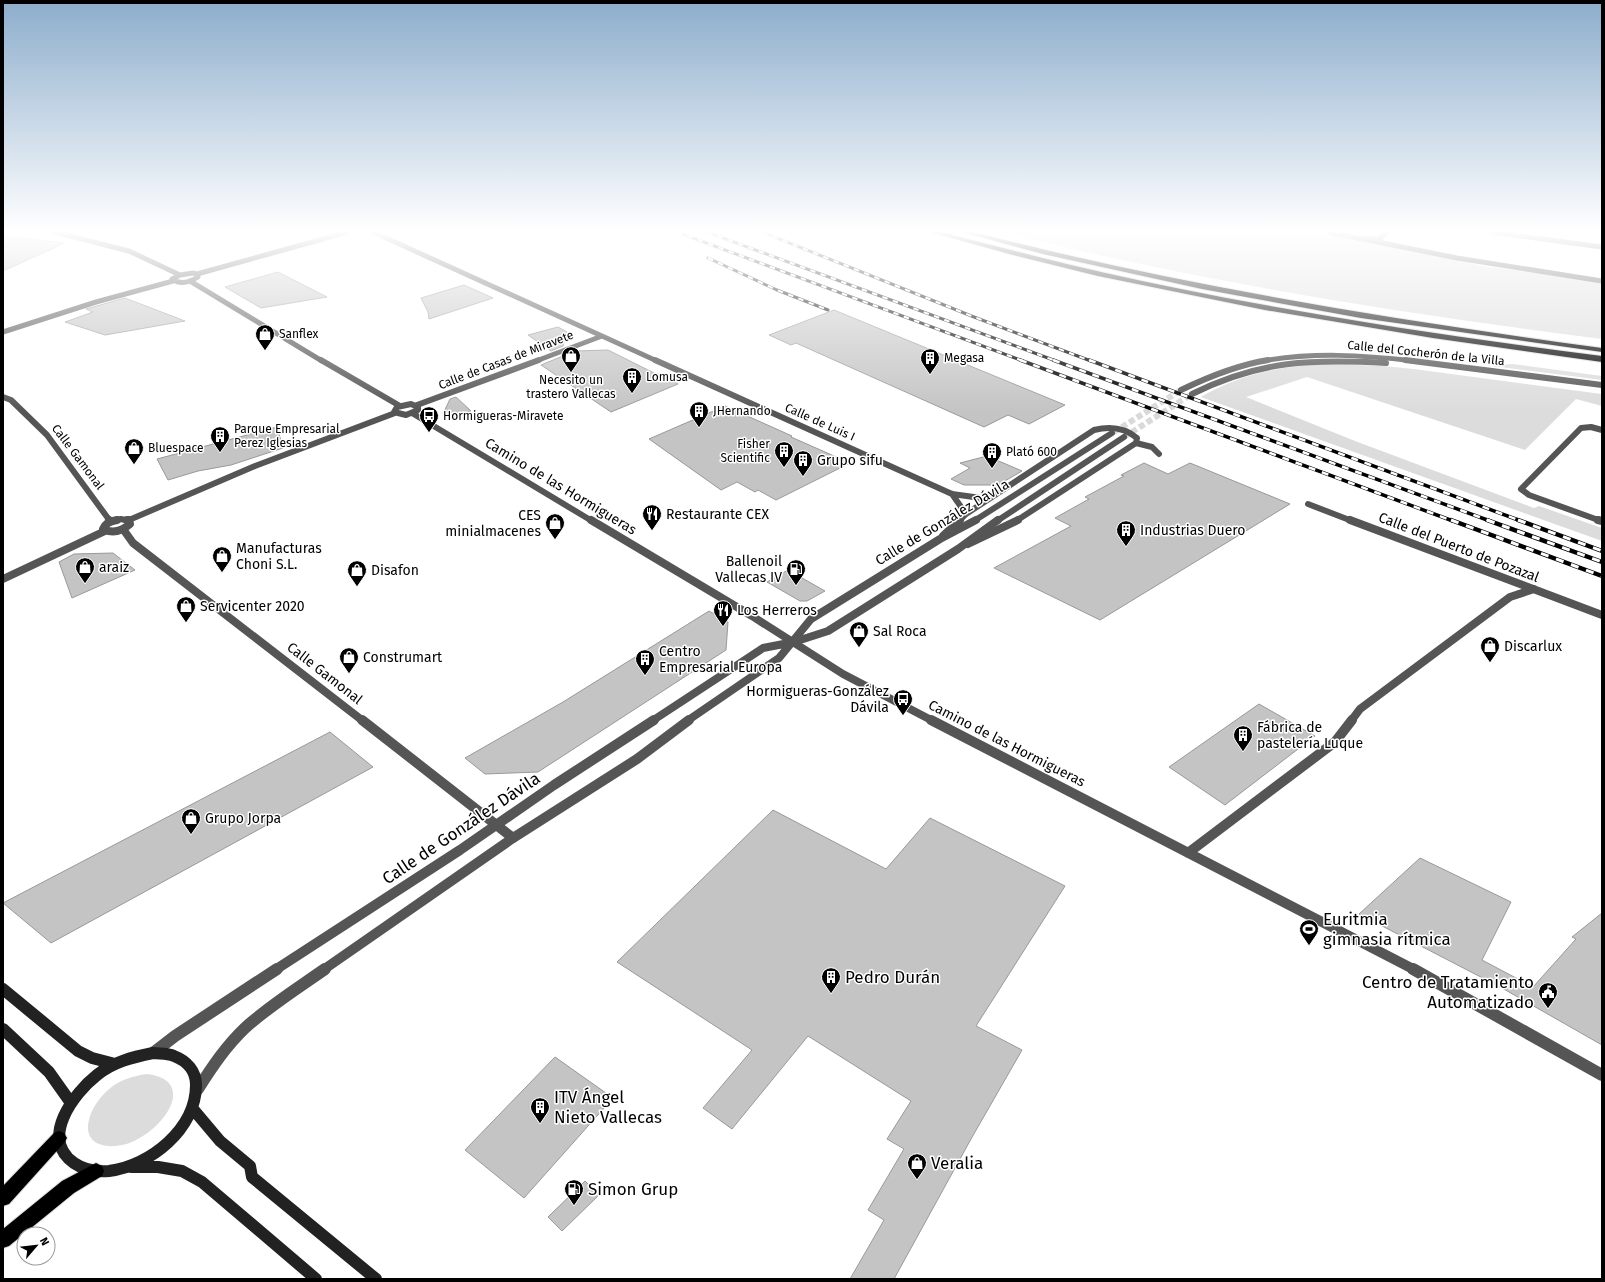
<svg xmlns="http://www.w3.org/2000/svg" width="1605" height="1282" viewBox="0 0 1605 1282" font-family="'Fira Sans',sans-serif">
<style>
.green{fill:#dcdcdc}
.building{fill:#c4c4c4;stroke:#999}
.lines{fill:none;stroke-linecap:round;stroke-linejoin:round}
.tertiary-tunnel{stroke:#d9d9d9;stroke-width:6;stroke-dasharray:6 3;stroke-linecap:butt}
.primary-casing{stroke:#dbdbdb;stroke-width:2}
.motorway-casing{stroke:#dbdbdb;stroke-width:2}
.minor-far4{stroke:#555;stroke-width:5}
.minor-far3{stroke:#555;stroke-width:6}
.minor-far2{stroke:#555;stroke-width:8}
.minor-far1{stroke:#555;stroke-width:10}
.minor{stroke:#555;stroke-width:12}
.tertiary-far4{stroke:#555;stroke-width:5}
.tertiary-far3{stroke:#555;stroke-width:6}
.tertiary-far2{stroke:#555;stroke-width:8}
.tertiary-far1{stroke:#555;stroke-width:10}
.tertiary{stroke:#555;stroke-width:12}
.secondary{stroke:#222;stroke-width:12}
.primary{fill:#000;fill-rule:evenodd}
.motorway{fill:#000;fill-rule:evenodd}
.rail-far2-casing{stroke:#000;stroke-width:3}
.rail-far1-casing{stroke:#000;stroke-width:3.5}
.rail-casing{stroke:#000;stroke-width:4.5}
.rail-far2{stroke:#fff;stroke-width:2;stroke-dasharray:5.5;stroke-linecap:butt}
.rail-far1{stroke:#fff;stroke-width:2.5;stroke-dasharray:7;stroke-linecap:butt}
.rail{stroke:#fff;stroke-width:3;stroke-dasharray:8;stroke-linecap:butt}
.labels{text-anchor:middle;stroke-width:3;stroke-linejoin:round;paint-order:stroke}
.far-poi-label{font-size:12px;fill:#000;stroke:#fff;text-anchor:start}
.far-street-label{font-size:12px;fill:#000;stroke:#fff}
.poi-label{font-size:14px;fill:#000;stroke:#fff;text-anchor:start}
.street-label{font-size:14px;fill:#000;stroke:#fff}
.near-street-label{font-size:17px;fill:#000;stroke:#fff}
.near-poi-label{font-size:17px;fill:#000;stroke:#fff;text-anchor:start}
</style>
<rect width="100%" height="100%" fill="#fff"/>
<path class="green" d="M1002,232h317l163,34 120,16v57c-202,-26 -402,-57 -600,-107z
M1329,364l54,2 31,3 188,25v12l-26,-7 -51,51 -218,-73 -61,20 109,44 179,67 5,-2 63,22v13l-401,-144c41,-24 81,-31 128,-33z
M1512,364l90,12v4l-110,-14z
M147,1074c58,7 7,70 -31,72 -42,3 -30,-37 -8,-56 11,-10 25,-14 39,-16z"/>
<path class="building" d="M3,237l14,1 48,5 -62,28z
M278,272l49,25 -66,11 -36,-21z
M464,285l29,13 -64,21 -1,-7 -7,-14z
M125,298l60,23 -80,14 -40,-13 28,-10 -7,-3z
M834,310l231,95 -36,19 -21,-9 -24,12 -188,-84 -5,2 -22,-10z
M558,327l9,5 -4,14 -12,5 -23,-16z
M608,350l48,24 1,-1 21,11 -67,28 -70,-47 34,-14z
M456,397l15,14 -19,8 -9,-5 7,-15z
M725,406l67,30 -1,1 59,26 -74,37 -18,-10 -3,2 -18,-10 -16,8 -72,-51z
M277,427l6,21 -52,17 -33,6 -30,9 -11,-21z
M987,456l35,15 -24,14h-34l-13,-6 19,-11 -10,-5z
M1144,463l24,11 22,-11 100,41 -190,116 -106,-52 77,-42 -16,-8 34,-19 -4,-2 39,-21 -3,-1z
M113,553l22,17 -63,28 -13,-36 15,-8z
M788,570l37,21 -18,10h-7l-33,-19z
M709,611l19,11 -2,28 -188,122 -53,2 -20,-16 98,-56z
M1259,704l56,32 -90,69 -56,-38z
M330,732l43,35 -322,176 -48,-40z
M773,810l113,59 44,-51 135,68 -89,140 46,24 -51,89 -77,140h-44l34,-59 -16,-10 36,-61 -17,-10 24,-38 -103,-65 -76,93 -29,-21 49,-58 -135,-88z
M1420,858l91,44 -29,58 51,27 43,-48 -4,-2 30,-24v132l-100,-57 -143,-74z
M555,1057l58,41 -89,100 -59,-48z
M585,1181l14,14 -37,36 -14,-14z"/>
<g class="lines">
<path class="tertiary-tunnel" d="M1114,432l67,-42
M1124,437l68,-43"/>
<defs>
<path id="primary" d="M59,1131l5,2 3,5 -3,5 -55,61 -6,2v-20l51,-53z
M96,1163l6,3 2,5 -2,5 -28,17 -65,53 -6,2v-19l59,-48z"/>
<path id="motorway" d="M930,232h11c80,21 159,41 240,57 139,28 280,49 421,67v6l-169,-24 -168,-28 -167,-34 -85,-21z
M962,232h11c209,54 416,87 629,116v4l-241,-34 -159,-29 -159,-35z"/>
</defs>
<use href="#primary" class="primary-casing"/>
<use href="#motorway" class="motorway-casing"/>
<path class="minor-far4" d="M55,232l74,19 51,24
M373,232l284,129
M1491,232l111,15
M1366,239h13l8,-7
M193,273l4,1 1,3c-8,5 -18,8 -26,2l8,-4z
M197,274l151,-42
M190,281l132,80
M3,332l93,-30 77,-21
M536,361l66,-25"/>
<path class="minor-far3" d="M321,360l79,46
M655,360l297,134 29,4 10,-1
M3,397l8,3 36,35 63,86
M411,404l7,3v3l-12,5 -12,-3 3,-5z
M417,405l122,-45
M412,413l180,108
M1136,443l16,4 7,7
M952,494l14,20 -7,7
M1308,504l44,17
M966,514l128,-84c16,-4 30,-3 43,8l-1,5 -120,78
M129,520l126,-54 140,-53
M112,521l9,-2 8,2
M1601,521l-72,-26 -8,-6 60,-61 10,-1 11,3"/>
<path class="minor-far2" d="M109,520l1,1
M117,520c-6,1 -12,3 -14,9 10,5 19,2 27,-5l-1,-4h-2
M591,520l161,96 91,58 90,47
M1350,520l252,95
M1598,520l4,1
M123,529l10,14 230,178
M943,536l17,-16
M968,544l50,-24
M3,579l102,-48
M1351,721l9,-12 150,-112 24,-8"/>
<path class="minor-far1" d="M362,720l151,118
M931,720l484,250
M1188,853l147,-111 17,-22"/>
<path class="minor" d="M1413,969l189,106"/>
<path class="tertiary-far4" d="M1328,232l129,26 145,23
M1263,361c50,-9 100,-6 151,0"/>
<path class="tertiary-far3" d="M1405,360l197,25
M1181,390c29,-14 56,-25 87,-30
M1192,394c68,-34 120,-35 194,-31
M974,521l138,-88
M997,521l127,-84"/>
<path class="tertiary-far2" d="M652,721l111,-73 31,-6 34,-11 130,-82 40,-29
M687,721l92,-63 32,-39 129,-80 36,-19"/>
<path class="tertiary-far1" d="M275,970l185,-120 94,-65 100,-65
M323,970l190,-132 124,-79 52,-39"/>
<path class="tertiary" d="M153,1053l22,-17 102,-67
M198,1089c14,-22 28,-43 47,-61 24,-22 53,-40 80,-59"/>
<path class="secondary" d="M3,989l75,62 14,7 23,6
M3,1029l46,43 22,31
M153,1053c7,1 14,0 21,3 13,5 22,15 22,29 0,44 -46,81 -87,86 -12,1 -25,-1 -35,-8 -35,-24 0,-70 23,-88 16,-13 36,-18 56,-22z
M193,1109l27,32 30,25 2,11 124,102
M131,1167h27l24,4 20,11 114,97"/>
<use href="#primary" class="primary"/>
<use href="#motorway" class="motorway"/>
<defs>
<path id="rail-far2" d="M677,232l346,129
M707,232l349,129
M762,232l212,85 117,44
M708,258l69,32 51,20"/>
<path id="rail-far1" d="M1020,360l433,161
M1053,360l437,161
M1089,360l432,161"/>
<path id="rail" d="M1451,520l151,56
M1487,520l115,42
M1518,520l84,31"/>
</defs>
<use href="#rail-far2" class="rail-far2-casing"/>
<use href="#rail-far1" class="rail-far1-casing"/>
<use href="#rail" class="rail-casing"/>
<use href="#rail-far2" class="rail-far2"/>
<use href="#rail-far1" class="rail-far1"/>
<use href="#rail" class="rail"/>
</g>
<linearGradient id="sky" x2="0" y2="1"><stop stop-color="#8cadcc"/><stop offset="0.56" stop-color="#fff"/><stop offset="1" stop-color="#fff" stop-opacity="0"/></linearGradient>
<rect width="1605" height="412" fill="url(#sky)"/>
<defs>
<symbol id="shop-pin" viewBox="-11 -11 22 30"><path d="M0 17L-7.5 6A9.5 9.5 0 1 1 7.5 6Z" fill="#000" stroke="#fff"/><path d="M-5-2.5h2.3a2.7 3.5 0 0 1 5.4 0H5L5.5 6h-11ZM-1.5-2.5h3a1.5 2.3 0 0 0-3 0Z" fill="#fff"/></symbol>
<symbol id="building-pin" viewBox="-11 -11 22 30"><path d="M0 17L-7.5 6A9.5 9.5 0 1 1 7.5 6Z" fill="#000" stroke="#fff"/><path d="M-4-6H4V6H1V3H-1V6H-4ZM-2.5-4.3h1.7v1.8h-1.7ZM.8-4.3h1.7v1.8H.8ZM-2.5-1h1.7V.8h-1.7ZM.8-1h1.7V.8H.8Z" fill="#fff"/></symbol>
<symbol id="bus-pin" viewBox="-11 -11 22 30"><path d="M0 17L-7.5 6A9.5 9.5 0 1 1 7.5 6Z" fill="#000" stroke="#fff"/><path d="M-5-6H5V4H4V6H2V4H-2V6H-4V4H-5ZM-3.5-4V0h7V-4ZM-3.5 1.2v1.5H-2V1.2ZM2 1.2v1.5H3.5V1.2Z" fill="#fff"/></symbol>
<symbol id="restaurant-pin" viewBox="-11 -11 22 30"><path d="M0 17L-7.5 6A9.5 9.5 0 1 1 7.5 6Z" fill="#000" stroke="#fff"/><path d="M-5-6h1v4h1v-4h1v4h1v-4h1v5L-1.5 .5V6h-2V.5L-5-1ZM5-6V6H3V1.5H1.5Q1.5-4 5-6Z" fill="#fff"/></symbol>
<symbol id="fuel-pin" viewBox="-11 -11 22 30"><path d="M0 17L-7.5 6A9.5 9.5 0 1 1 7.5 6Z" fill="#000" stroke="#fff"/><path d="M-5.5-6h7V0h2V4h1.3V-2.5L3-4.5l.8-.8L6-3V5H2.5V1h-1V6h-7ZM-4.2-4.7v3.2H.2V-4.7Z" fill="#fff"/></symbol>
<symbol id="stadium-pin" viewBox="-11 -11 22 30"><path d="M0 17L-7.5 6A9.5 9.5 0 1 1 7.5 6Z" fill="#000" stroke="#fff"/><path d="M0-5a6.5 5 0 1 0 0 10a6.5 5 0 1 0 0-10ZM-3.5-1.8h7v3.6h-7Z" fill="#fff"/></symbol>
<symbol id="civic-pin" viewBox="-11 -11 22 30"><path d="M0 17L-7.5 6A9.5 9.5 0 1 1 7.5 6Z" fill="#000" stroke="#fff"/><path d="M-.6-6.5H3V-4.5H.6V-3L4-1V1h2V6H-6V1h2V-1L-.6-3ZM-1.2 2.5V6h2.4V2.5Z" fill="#fff"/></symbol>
</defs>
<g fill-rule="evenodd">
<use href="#shop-pin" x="254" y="323" width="22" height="30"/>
<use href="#shop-pin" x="560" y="345" width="22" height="30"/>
<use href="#building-pin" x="919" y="347" width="22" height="30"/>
<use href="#building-pin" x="621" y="366" width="22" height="30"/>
<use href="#building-pin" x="688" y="400" width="22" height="30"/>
<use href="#bus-pin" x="418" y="405" width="22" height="30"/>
<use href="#building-pin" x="209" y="425" width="22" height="30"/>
<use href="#shop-pin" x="123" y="437" width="22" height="30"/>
<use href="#building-pin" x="773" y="440" width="22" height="30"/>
<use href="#building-pin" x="981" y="441" width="22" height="30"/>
<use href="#building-pin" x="792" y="449" width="22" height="30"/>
<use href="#restaurant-pin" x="641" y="503" width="22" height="30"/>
<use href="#shop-pin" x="544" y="512" width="22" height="30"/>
<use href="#building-pin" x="1115" y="519" width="22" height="30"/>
<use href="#shop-pin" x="211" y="545" width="22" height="30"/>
<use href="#shop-pin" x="74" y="556" width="22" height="30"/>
<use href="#fuel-pin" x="785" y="558" width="22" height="30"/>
<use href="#shop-pin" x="346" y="559" width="22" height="30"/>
<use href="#shop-pin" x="175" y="595" width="22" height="30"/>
<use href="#restaurant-pin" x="712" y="599" width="22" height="30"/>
<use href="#shop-pin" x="848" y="620" width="22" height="30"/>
<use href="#shop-pin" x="1479" y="635" width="22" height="30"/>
<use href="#shop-pin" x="338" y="646" width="22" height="30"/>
<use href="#building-pin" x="634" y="648" width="22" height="30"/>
<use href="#bus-pin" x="892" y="688" width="22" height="30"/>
<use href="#building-pin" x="1232" y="724" width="22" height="30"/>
<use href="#shop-pin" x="180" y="807" width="22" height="30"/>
<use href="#stadium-pin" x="1298" y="918" width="22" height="30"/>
<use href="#building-pin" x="820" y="966" width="22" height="30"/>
<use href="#civic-pin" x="1537" y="981" width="22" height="30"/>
<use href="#building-pin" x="529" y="1096" width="22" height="30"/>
<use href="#shop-pin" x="906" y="1152" width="22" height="30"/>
<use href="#fuel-pin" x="563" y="1178" width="22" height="30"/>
</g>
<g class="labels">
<g class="far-poi-label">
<text x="279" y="338">Sanflex</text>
<text x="944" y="362">Megasa</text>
<text x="646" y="381">Lomusa</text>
<text x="571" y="384" text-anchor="middle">Necesito un<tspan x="571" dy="14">trastero Vallecas</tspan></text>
<text x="713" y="415">JHernando</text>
<text x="443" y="420">Hormigueras-Miravete</text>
<text x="234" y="433">Parque Empresarial<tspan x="234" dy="14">Perez Iglesias</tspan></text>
<text x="770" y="448" text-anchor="end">Fisher<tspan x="770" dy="14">Scientific</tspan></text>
<text x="148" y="452">Bluespace</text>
<text x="1006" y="456">Plató 600</text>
</g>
<g class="far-street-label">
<text transform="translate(1426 353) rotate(6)" y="4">Calle del Cocherón de la Villa</text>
<text transform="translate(506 360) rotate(-21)" y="4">Calle de Casas de Miravete</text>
<text transform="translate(820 422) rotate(24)" y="4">Calle de Luis I</text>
<text transform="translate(78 457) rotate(53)" y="4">Calle Gamonal</text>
</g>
<g class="poi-label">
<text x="817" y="465">Grupo sifu</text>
<text x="666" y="519">Restaurante CEX</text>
<text x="541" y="520" text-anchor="end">CES<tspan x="541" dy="16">minialmacenes</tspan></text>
<text x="1140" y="535">Industrias Duero</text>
<text x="236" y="553">Manufacturas<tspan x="236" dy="16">Choni S.L.</tspan></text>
<text x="782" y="566" text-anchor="end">Ballenoil<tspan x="782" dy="16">Vallecas IV</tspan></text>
<text x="99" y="572">araiz</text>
<text x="371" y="575">Disafon</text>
<text x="200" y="611">Servicenter 2020</text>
<text x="737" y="615">Los Herreros</text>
<text x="873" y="636">Sal Roca</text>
<text x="1504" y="651">Discarlux</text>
<text x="659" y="656">Centro<tspan x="659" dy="16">Empresarial Europa</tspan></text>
<text x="363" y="662">Construmart</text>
<text x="889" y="696" text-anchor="end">Hormigueras-González<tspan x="889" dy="16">Dávila</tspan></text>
<text x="1257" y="732">Fábrica de<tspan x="1257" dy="16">pastelería Luque</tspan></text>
<text x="205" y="823">Grupo Jorpa</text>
</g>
<g class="street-label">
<text transform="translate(561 486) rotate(31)" y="5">Camino de las Hormigueras</text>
<text transform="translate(942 522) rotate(-31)" y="5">Calle de González Dávila</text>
<text transform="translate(1459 547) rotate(21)" y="5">Calle del Puerto de Pozazal</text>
<text transform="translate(325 673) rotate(38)" y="5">Calle Gamonal</text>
<text transform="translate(1007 743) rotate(27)" y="5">Camino de las Hormigueras</text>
</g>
<g class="near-street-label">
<text transform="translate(461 828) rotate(-34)" y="6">Calle de González Dávila</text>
</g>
<g class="near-poi-label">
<text x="1323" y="925">Euritmia<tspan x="1323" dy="20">gimnasia rítmica</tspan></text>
<text x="845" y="983">Pedro Durán</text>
<text x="1534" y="988" text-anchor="end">Centro de Tratamiento<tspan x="1534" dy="20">Automatizado</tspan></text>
<text x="554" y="1103">ITV Ángel<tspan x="554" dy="20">Nieto Vallecas</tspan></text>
<text x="931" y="1169">Veralia</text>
<text x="588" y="1195">Simon Grup</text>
</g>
</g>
<rect width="1605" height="1282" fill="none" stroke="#000000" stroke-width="8"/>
<g transform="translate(36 1246) rotate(62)"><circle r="19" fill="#ffffff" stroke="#999999"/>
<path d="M0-3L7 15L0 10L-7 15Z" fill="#000000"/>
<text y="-6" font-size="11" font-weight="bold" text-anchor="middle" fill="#000000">N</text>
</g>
</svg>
